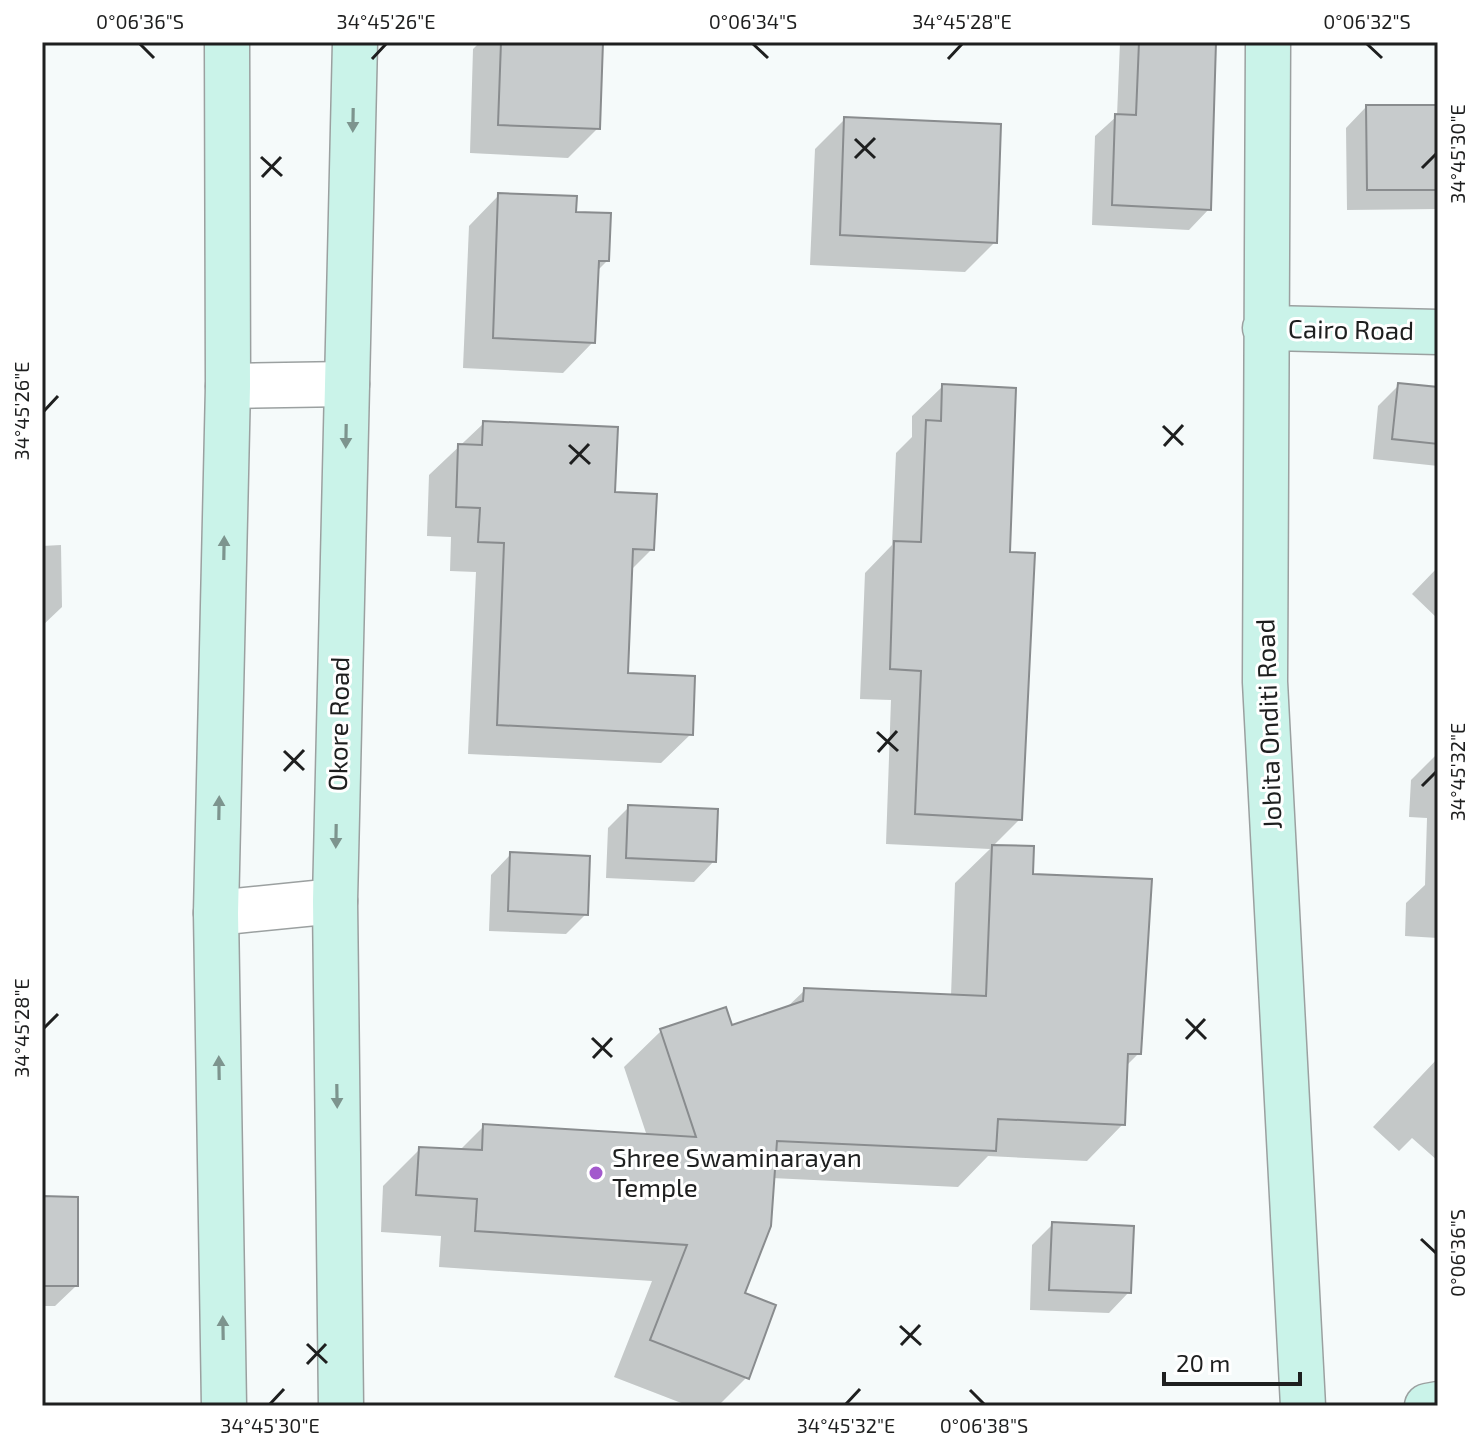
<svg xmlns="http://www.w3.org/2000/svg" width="1480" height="1448" viewBox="0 0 1480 1448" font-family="'Exo 2',sans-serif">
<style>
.shadow{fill:#0003}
.building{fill:#c7cbcc;stroke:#898c8e;stroke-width:2}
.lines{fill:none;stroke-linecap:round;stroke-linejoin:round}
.street-casing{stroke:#9ba0a0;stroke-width:47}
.secondary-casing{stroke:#9ba0a0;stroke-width:47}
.street{stroke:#fff;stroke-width:44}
.secondary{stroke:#caf3e9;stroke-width:44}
.oneway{fill:#7d948e}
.ticks{fill:none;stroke:#1e1f1f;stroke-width:3}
.poi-dot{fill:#a359cd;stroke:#fff;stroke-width:3}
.labels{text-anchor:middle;stroke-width:6;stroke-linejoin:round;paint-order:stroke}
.street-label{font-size:26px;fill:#1e1f1f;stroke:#fff}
.poi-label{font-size:26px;fill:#1e1f1f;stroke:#fff;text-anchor:start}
.neatline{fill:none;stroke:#1e1f1f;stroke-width:3}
.ticks-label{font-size:20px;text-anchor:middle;fill:#1e1f1f}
</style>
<rect width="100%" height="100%" fill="#f5fafa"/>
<path class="shadow" d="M480,42h123l-5,86 -30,30 -98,-5 3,-104z
M1120,42h94l-5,167 -20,21 -97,-5 3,-89 22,-20z
M1366,107h72v102l-91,1 -1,-82z
M845,119l150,123 -30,30 -155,-7 5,-116z
M499,195l75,19 33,47 -10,10 -4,71 -30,31 -100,-5 6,-142z
M1399,385l39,4v77l-65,-7 5,-53z
M943,386l65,168 12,265 -28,28 39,29 108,177 -13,13 -3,58 -36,37 -99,-5 -30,31 -186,-9 -29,116 4,83 -29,29h-29l-75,-29 38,-96 -213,-14 2,-31 -60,-4 2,-46 37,-37 39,2 25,-25 163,10 -23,-69 37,-36 70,-3 54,-19 20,-19 146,6 4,-113 35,-34 -104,-5 5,-144 -31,-1 5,-126 27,-28 4,-92 16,-16v-21z
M484,423l129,71 39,55 -22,22 -4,104 65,59 -30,29 -193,-9 8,-182 -26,-1 1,-34 -24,-1 2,-61z
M61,545l1,62 -20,19v-80z
M1438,567v52l-26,-25z
M1438,753v185l-33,-2 1,-33 19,-18 2,-67 -18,-1 2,-37z
M629,807l85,54 -20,21 -88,-4 2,-50z
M511,854l75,60 -20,20 -77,-3 2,-56z
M1438,1058v103l-26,-23 -13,13 -26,-24z
M42,1199l34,87 -21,20h-13z
M1053,1224l76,68 -20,21 -79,-3 2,-65z"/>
<path class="building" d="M501,42h102l-3,87 -102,-4z
M1139,42h77l-5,168 -99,-5 3,-91 21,1z
M1366,105h72v85h-71z
M844,117l157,7 -4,119 -157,-8z
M498,193l79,3 -1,16 35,1 -2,48h-10l-4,82 -102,-5z
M1398,383l40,4v57l-46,-5z
M942,384l74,4 -6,164 25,1 -13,267 -107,-6 6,-143 -31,-2 4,-128 27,1 5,-122 15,1z
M483,421l135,6 -3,65 42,2 -3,56 -21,-1 -5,124 67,3 -2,59 -196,-10 7,-182 -26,-1 2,-34 -24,-1 2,-63 24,1z
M628,805l90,4 -2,53 -90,-4z
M992,845l42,1 -1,28 119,5 -11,175h-13l-3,71 -127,-6 -2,32 -219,-10 -6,85 -26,67 31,12 -27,74 -99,-39 37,-95 -212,-14 2,-32 -61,-4 3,-48 63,3 1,-26 213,13 -36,-108 66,-22 6,18 71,-24 1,-13 182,8z
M510,852l80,4 -2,59 -80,-4z
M42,1196l36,1v89h-36z
M1052,1222l82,4 -3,67 -82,-3z"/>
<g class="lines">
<defs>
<path id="street" d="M228,386l119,-2
M216,913l119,-12"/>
<path id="secondary" d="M1268,42l-3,640 38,724
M1265,328l173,4
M224,1406l-8,-493 12,-527 -1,-344
M341,1406l-6,-505 20,-859
M1427,1406l11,-2"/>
</defs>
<use href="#street" class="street-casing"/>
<use href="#secondary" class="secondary-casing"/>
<use href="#street" class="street"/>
<use href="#secondary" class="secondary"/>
</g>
<defs><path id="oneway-solid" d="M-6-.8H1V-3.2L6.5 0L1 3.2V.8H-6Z" transform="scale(2)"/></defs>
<g class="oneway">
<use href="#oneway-solid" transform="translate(353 120) rotate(91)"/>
<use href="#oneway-solid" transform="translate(346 436) rotate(91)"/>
<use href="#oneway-solid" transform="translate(224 548) rotate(-89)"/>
<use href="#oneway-solid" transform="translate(219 808) rotate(-89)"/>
<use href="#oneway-solid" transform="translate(336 836) rotate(91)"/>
<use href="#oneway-solid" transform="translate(219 1068) rotate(-91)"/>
<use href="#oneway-solid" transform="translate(337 1096) rotate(89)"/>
<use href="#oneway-solid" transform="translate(223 1328) rotate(-91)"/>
</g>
<path class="ticks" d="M140,44l14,14M753,44l15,14M1367,44l15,14M372,59l14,-15M948,59l14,-15M855,139l20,19M261,157l21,19M855,158l20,-20M1422,168l14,-14M262,177l19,-20M44,411l14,-15M1163,426l20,19M569,445l21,19M1164,446l19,-21M570,464l19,-20M877,732l21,19M284,751l20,19M878,752l19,-21M284,771l20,-21M1422,786l14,-14M1186,1019l20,20M44,1028l14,-14M592,1038l20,19M1186,1039l19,-20M593,1058l19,-20M1421,1239l15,14M900,1326l21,19M307,1344l20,19M901,1345l19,-20M307,1364l19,-20M970,1390l14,14M270,1404l14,-15M846,1404l14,-15"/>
<circle class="poi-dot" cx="596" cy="1173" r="8"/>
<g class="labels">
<g class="street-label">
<text transform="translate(1351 330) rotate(1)" y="9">Cairo Road</text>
<text transform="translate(339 724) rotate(-89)" y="9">Okore Road</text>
<text transform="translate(1269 724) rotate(-92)" y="9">Jobita Onditi Road</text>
</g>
<g class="poi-label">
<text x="612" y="1167">Shree Swaminarayan<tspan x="612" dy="30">Temple</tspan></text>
</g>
</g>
<rect width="1480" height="1448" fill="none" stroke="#ffffff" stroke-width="88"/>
<path d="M1164 1372v12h136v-12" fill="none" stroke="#1e1f1f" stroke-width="4"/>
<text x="1176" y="1372" font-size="24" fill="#1e1f1f" stroke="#ffffff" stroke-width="6" paint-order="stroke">20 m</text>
<rect x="44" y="44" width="1392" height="1360" class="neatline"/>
<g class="ticks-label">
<text x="140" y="29">0°06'36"S</text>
<text x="386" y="29">34°45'26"E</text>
<text x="753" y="29">0°06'34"S</text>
<text x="962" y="29">34°45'28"E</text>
<text x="1367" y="29">0°06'32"S</text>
<text transform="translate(1458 154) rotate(-90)" y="7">34°45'30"E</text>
<text transform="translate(22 411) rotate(-90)" y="7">34°45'26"E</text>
<text transform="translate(1458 772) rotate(-90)" y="7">34°45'32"E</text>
<text transform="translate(22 1028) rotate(-90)" y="7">34°45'28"E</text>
<text transform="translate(1458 1253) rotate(-90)" y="7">0°06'36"S</text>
<text x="270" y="1433">34°45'30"E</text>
<text x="846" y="1433">34°45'32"E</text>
<text x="984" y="1433">0°06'38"S</text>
</g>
</svg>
